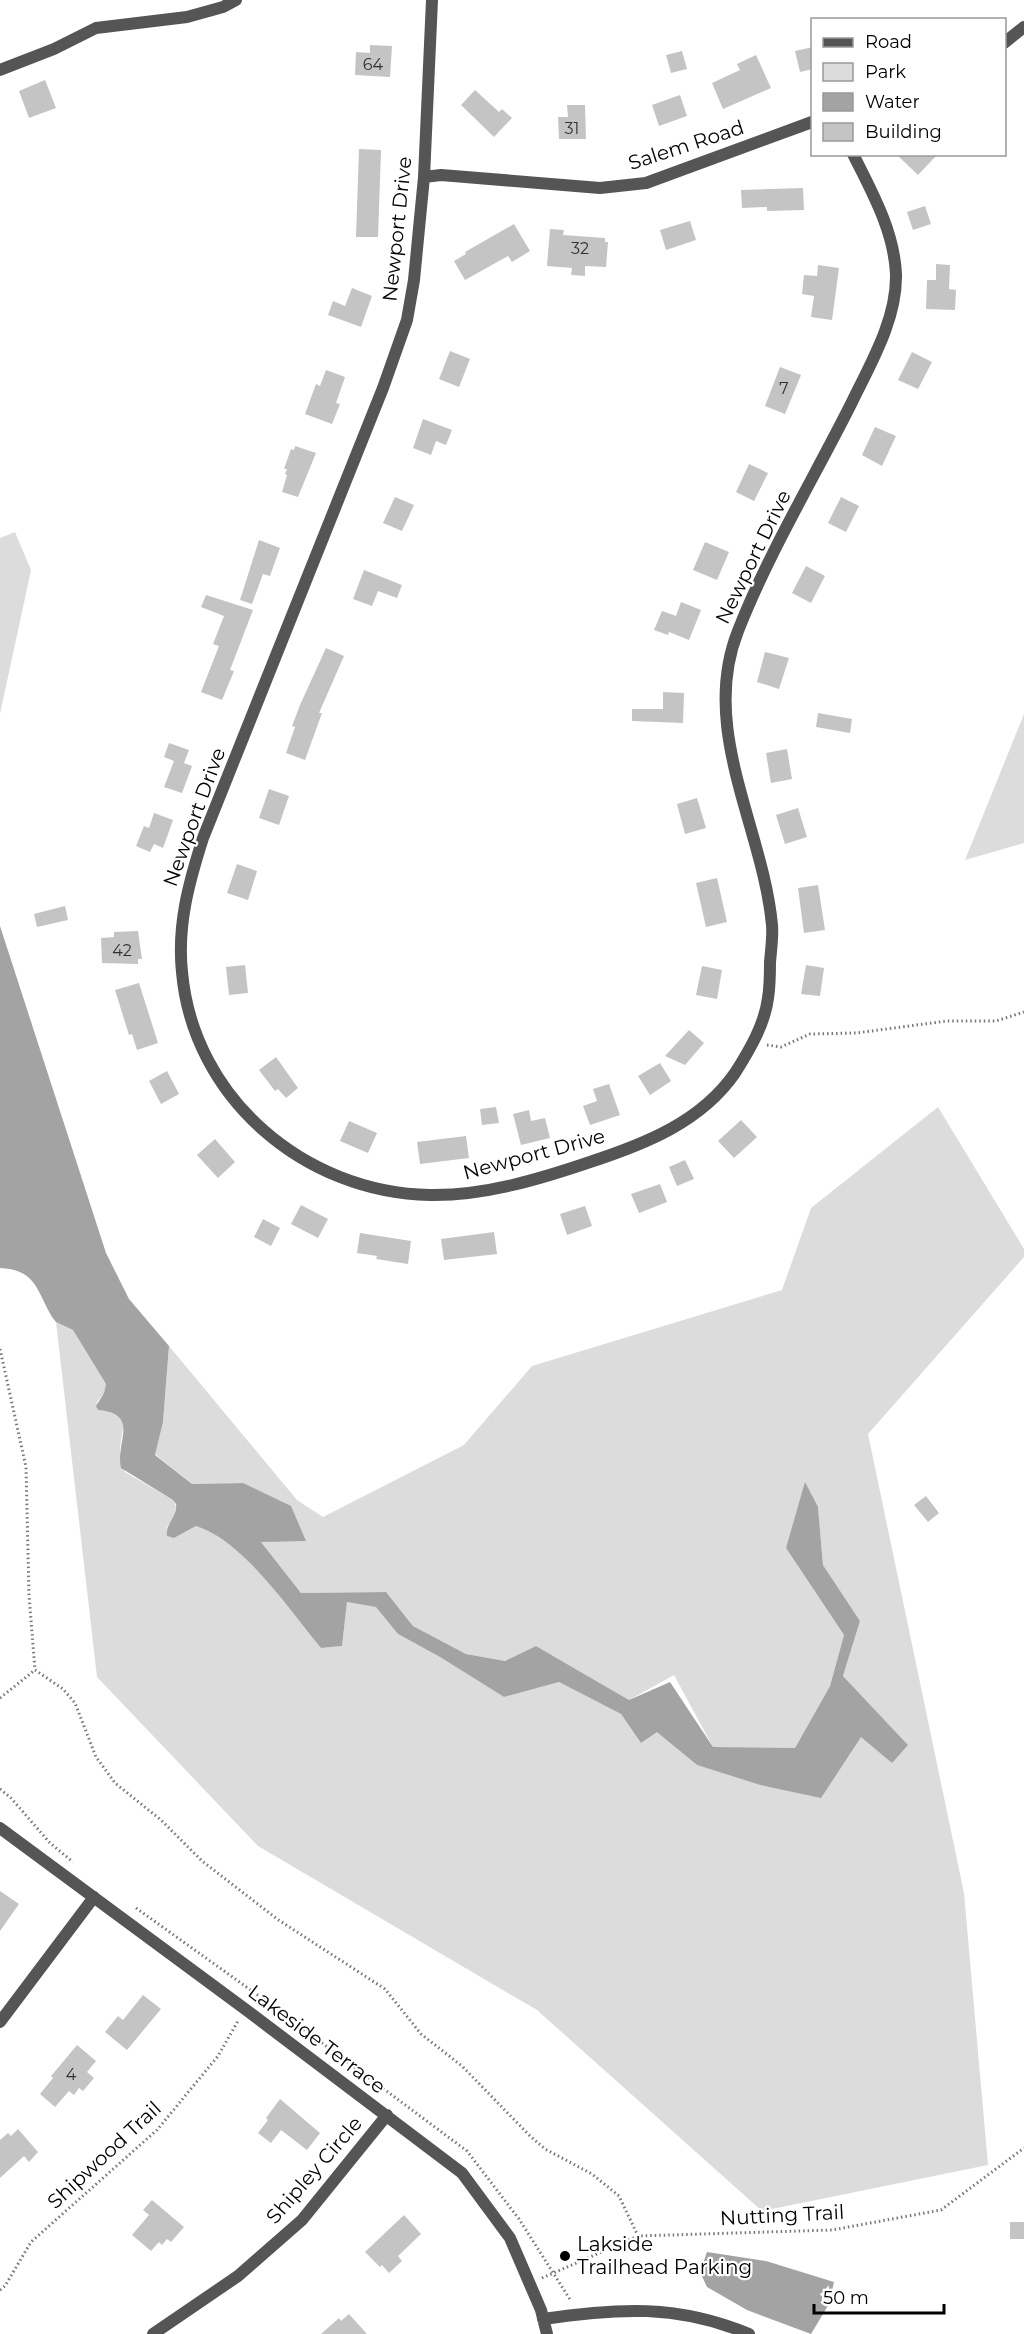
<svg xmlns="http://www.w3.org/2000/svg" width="1024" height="2334" viewBox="0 0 1024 2334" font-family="Montserrat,sans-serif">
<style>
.green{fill:#dcdcdc}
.water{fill:#a3a3a3}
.building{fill:#c4c4c4}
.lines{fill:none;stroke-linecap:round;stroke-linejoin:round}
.path{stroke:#777;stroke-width:3;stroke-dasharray:1.5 3;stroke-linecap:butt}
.minor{stroke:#555;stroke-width:12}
.poi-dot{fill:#000;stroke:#fff;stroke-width:2}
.labels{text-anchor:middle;stroke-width:4.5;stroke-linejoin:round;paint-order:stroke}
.number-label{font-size:16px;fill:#313131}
.street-label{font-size:20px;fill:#000;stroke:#fff}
.poi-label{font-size:20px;fill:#000;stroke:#fff;text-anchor:start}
</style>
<rect width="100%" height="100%" fill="#fff"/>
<path class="green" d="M15,532l16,38 -31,144v-176z
M1024,714v129l-59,17z
M938,1107l86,142v8l-156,177 96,459 24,272 -226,46 -225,-201 -279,-164 -161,-169 -41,-355 17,8 33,54 -2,9 -7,9 1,8c37,5 22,17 22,43 0,6 3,13 5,19l48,28c7,10 -1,18 -6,28l7,10 22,-12c49,16 93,83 125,122l21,-2 5,-44 30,5 21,27 42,23 64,40 55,-15 62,32 20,29 16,-12 40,34 63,20 60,12 41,-61 47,9 -65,-69 17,-55 -37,-56 -5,-58 -32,41 58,87 -14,51 -35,62 -82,-1 -39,-72 -45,25 -93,-54 -31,15 -39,-7 -53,-28 -27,-34 -85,1 -40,-51 -18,-59 -51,1 -37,-30 8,-32 6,-76 128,154 26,17 141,-72 68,-79 250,-76 29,-82z"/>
<path class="water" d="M0,926l106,327 23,46 40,47 -6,76 -8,33 37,29 51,-1 48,23 15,35 -45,1 40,51 85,-1 27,34 53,28 39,7 31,-15 93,54 41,-18 43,65 82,1 35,-62 14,-51 -58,-87 19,-66 13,25 5,58 37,56 -17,55 65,69 -16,18 -31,-26 -40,61 -61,-13 -63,-20 -40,-33 -16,11 -20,-29 -62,-32 -55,15 -64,-40 -42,-23 -22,-27 -29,-5 -5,44 -21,2c-32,-38 -77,-107 -125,-122l-22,12 -7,-2c-2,-12 11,-20 9,-32l-3,-4 -52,-32c-6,-26 20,-54 -23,-58l-2,-4 8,-13 2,-9 -33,-54 -17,-8 -4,-5c-16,-28 -16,-47 -52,-49z
M707,2252l59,9 68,21 -5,22 -18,30 -64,-24 -40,-23 -7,-15z"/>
<path class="building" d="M370,45l22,1 -2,31 -35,-2 1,-23 14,1z
M813,47v22l-13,3 -5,-21z
M682,51l5,18 -16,4 -5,-18z
M756,55l15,33 -48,21 -11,-26 28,-13 -3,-6z
M45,80l11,28 -27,10 -10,-27z
M475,90l24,22 3,-3 10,9 -18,19 -33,-32z
M680,95l7,21 -28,10 -7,-21z
M567,105h18l1,34h-27l-1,-22h10z
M359,149l22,1 -3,87h-22z
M896,154h42l-20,21z
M803,188l1,22 -37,1v-4l-25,1 -1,-18z
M925,206l6,18 -18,6 -6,-18z
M690,221l6,19 -30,10 -6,-20z
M514,224l16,27 -18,11 -4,-6 -43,24 -11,-19 12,-7 -1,-2z
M550,229l14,1 -1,5 42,3v4h3l-2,25 -21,-1v10l-14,-1 1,-7 -25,-2z
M936,264l14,1 -1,24 7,1 -1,20 -29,-1 1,-29h9z
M818,265l21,3 -7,52 -21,-3 3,-21 -12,-2 2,-19 13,1z
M352,288l20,8 -11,31 -33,-12 5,-14 12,5z
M450,351l20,8 -11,28 -20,-8z
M912,352l20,10 -14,27 -20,-9z
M780,367l21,8 -16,39 -20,-8z
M326,370l19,7 -9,26 4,1 -8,20 -27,-10 11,-30 4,2z
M423,419l29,11 -6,15 -10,-4 -5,14 -18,-7z
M875,427l21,9 -14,30 -20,-11z
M295,446l21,7 -18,44 -16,-5 5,-17 -2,-1 2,-5h-3l7,-20 3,1z
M749,464l19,9 -14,28 -18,-9z
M395,497l19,8 -12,26 -19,-8z
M841,497l18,9 -13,26 -18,-9z
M259,540l21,8 -10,28 -7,-2 -11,30 -12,-4z
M705,542l24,10 -12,28 -24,-10z
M806,566l19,10 -14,27 -19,-10z
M364,570l38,15 -5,13 -19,-7 -6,15 -19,-7z
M206,595l47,15 -23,60 4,1 -12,29 -21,-8 18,-46 -6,-2 11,-28 -23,-9z
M681,602l20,8 -12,30 -20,-8 -1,3 -14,-5 8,-19 14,5z
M326,648l18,8 -25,57h3l-17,47 -19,-7 9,-26 -3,-1 8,-21z
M765,652l24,6 -10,31 -22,-7z
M663,692l21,1 -1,30 -51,-2v-12h31z
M818,713l34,6 -2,14 -34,-6z
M169,743l20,7 -5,13 8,3 -10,27 -18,-6 10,-26 -10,-4z
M787,749l5,30 -21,4 -5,-30z
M269,789l20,7 -10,29 -20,-7z
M697,798l9,30 -21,6 -8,-30z
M798,808l9,29 -22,7 -9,-29z
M154,813l19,7 -10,28 -9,-4 -4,8 -14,-6 8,-20 5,2z
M237,864l20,7 -9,29 -21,-7z
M717,878l10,44 -21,5 -10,-44z
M818,885l7,45 -21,3 -6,-45z
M65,906l3,14 -31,7 -3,-13z
M138,931l4,28h-4v5l-36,-1 -1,-25 13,-1v-5z
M245,965l3,28 -19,2 -3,-28z
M806,965l18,3 -4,28 -19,-2z
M702,966l20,4 -5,29 -21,-4z
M139,983l19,60 -21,7 -5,-16 -3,1 -14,-45z
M689,1030l15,13 -19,22 -20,-9z
M276,1057l22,31 -12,10 -8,-9 -3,2 -16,-21z
M660,1063l11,18 -21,14 -12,-19z
M167,1071l12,23 -18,10 -12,-23z
M609,1084l11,31 -30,10 -7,-19 14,-5 -4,-12z
M496,1107l3,16 -17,2 -2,-16z
M529,1110l2,11 14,-3 5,20 -29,7 -8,-31z
M741,1120l16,17 -23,21 -16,-17z
M349,1121l28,12 -9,20 -28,-12z
M466,1136l3,22 -49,6 -3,-22z
M215,1139l20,23 -17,16 -21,-23z
M685,1160l9,19 -17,7 -8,-19z
M660,1184l7,18 -28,11 -8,-19z
M301,1205l27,14 -10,19 -27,-14z
M585,1206l7,20 -25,9 -7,-21z
M263,1219l17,9 -9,18 -17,-9z
M494,1232l3,22 -53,6 -3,-21z
M360,1233l51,8 -3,23 -32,-5 1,-3 -20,-3z
M926,1496l13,17 -11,9 -14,-17z
M0,1891l19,13 -19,27z
M143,1995l18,14 -34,41 -22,-18 13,-16 5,4z
M77,2045l19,16 -9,11 7,6 -11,13 -4,-3 -5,7 -5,-4 -14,16 -15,-13 13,-16 -2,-2 6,-7z
M280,2099l40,34 -13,17 -26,-20 -10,13 -13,-10 10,-13 -2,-2z
M18,2129l20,23 -9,10 -5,-6 -24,22v-38l8,-7 3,3z
M152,2200l32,27 -13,15 -4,-3 -5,6 -3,-3 -8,9 -19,-16 17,-20 -6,-5z
M404,2215l17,19 -23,22 4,5 -13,12 -7,-8 -2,2 -15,-15z
M1010,2222h14v17h-14z
M349,2314l18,20h-46l18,-16 2,3z"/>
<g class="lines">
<path class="path" d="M767,1045l14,2 29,-13 46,-1 91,-12h49l28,-9
M0,1349l26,118 3,128 6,75
M35,1670l28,19 12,14 21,54 19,26 46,37 41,41 75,58 108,70 36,45 41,32 68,70 15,13 47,25 27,22 19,40
M0,1698l35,-28
M0,1789l11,9 39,45 23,19
M136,1908l123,88 208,155 52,68 52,82
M542,2278l96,-42 194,-6 109,-20 83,-62
M0,2290l5,-4 26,-44 126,-112 61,-74 20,-35"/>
<path class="minor" d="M432,0l-8,177 -10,103 -7,40 -24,68 -180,450c-14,44 -26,87 -21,134 11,126 123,221 248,223 54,1 110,-16 160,-33 55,-18 111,-40 145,-89 14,-22 30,-49 33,-75 2,-12 2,-24 2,-36 1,-12 3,-25 2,-37 -9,-97 -73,-196 -34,-294 31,-79 76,-153 114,-229 19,-39 45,-83 44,-128 -2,-43 -24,-82 -43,-120
M1004,43l20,-16
M0,70l54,-21 42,-21 91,-11 36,-10 13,-7
M424,177l17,-2 159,13 46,-5 166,-61
M0,1828l245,181 217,164 48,65 31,72 6,24
M0,2022l94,-125
M543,2319c74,-11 135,-15 206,15
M153,2334l85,-58 64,-56 85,-105"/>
</g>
<circle class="poi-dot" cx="565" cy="2256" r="6"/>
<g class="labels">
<g class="number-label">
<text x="373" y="70">64</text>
<text x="572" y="134">31</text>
<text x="580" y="254">32</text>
<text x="784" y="394">7</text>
<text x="122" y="956">42</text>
<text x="71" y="2080">4</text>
</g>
<g class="street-label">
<text transform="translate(686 145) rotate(-18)" y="7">Salem Road</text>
<text transform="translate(397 229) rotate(-84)" y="7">Newport Drive</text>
<text transform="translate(753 557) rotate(-64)" y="7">Newport Drive</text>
<text transform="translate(194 817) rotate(-70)" y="7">Newport Drive</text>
<text transform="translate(534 1154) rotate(-15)" y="7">Newport Drive</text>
<text transform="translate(317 2039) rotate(37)" y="7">Lakeside Terrace</text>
<text transform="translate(104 2155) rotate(-43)" y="7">Shipwood Trail</text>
<text transform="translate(314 2170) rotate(-49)" y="7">Shipley Circle</text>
<text transform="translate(782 2215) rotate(-3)" y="7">Nutting Trail</text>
</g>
<g class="poi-label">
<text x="577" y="2251">Lakside<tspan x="577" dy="23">Trailhead Parking</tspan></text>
</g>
</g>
<rect x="811" y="18" width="195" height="138" fill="#ffffff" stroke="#999999" stroke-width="1.5"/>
<rect x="823" y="38" width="30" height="9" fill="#555555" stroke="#999999" stroke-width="1.5"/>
<text x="865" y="48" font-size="18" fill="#000000">Road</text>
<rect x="823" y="63" width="30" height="18" fill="#dcdcdc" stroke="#999999" stroke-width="1.5"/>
<text x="865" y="78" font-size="18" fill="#000000">Park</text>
<rect x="823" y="93" width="30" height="18" fill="#a3a3a3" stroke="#999999" stroke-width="1.5"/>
<text x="865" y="108" font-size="18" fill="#000000">Water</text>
<rect x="823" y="123" width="30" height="18" fill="#c4c4c4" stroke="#999999" stroke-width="1.5"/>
<text x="865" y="138" font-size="18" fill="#000000">Building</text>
<path d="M814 2304v9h130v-9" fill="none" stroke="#000000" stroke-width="3"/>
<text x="823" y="2304" font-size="18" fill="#000000" stroke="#ffffff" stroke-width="4.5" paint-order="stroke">50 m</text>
</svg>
